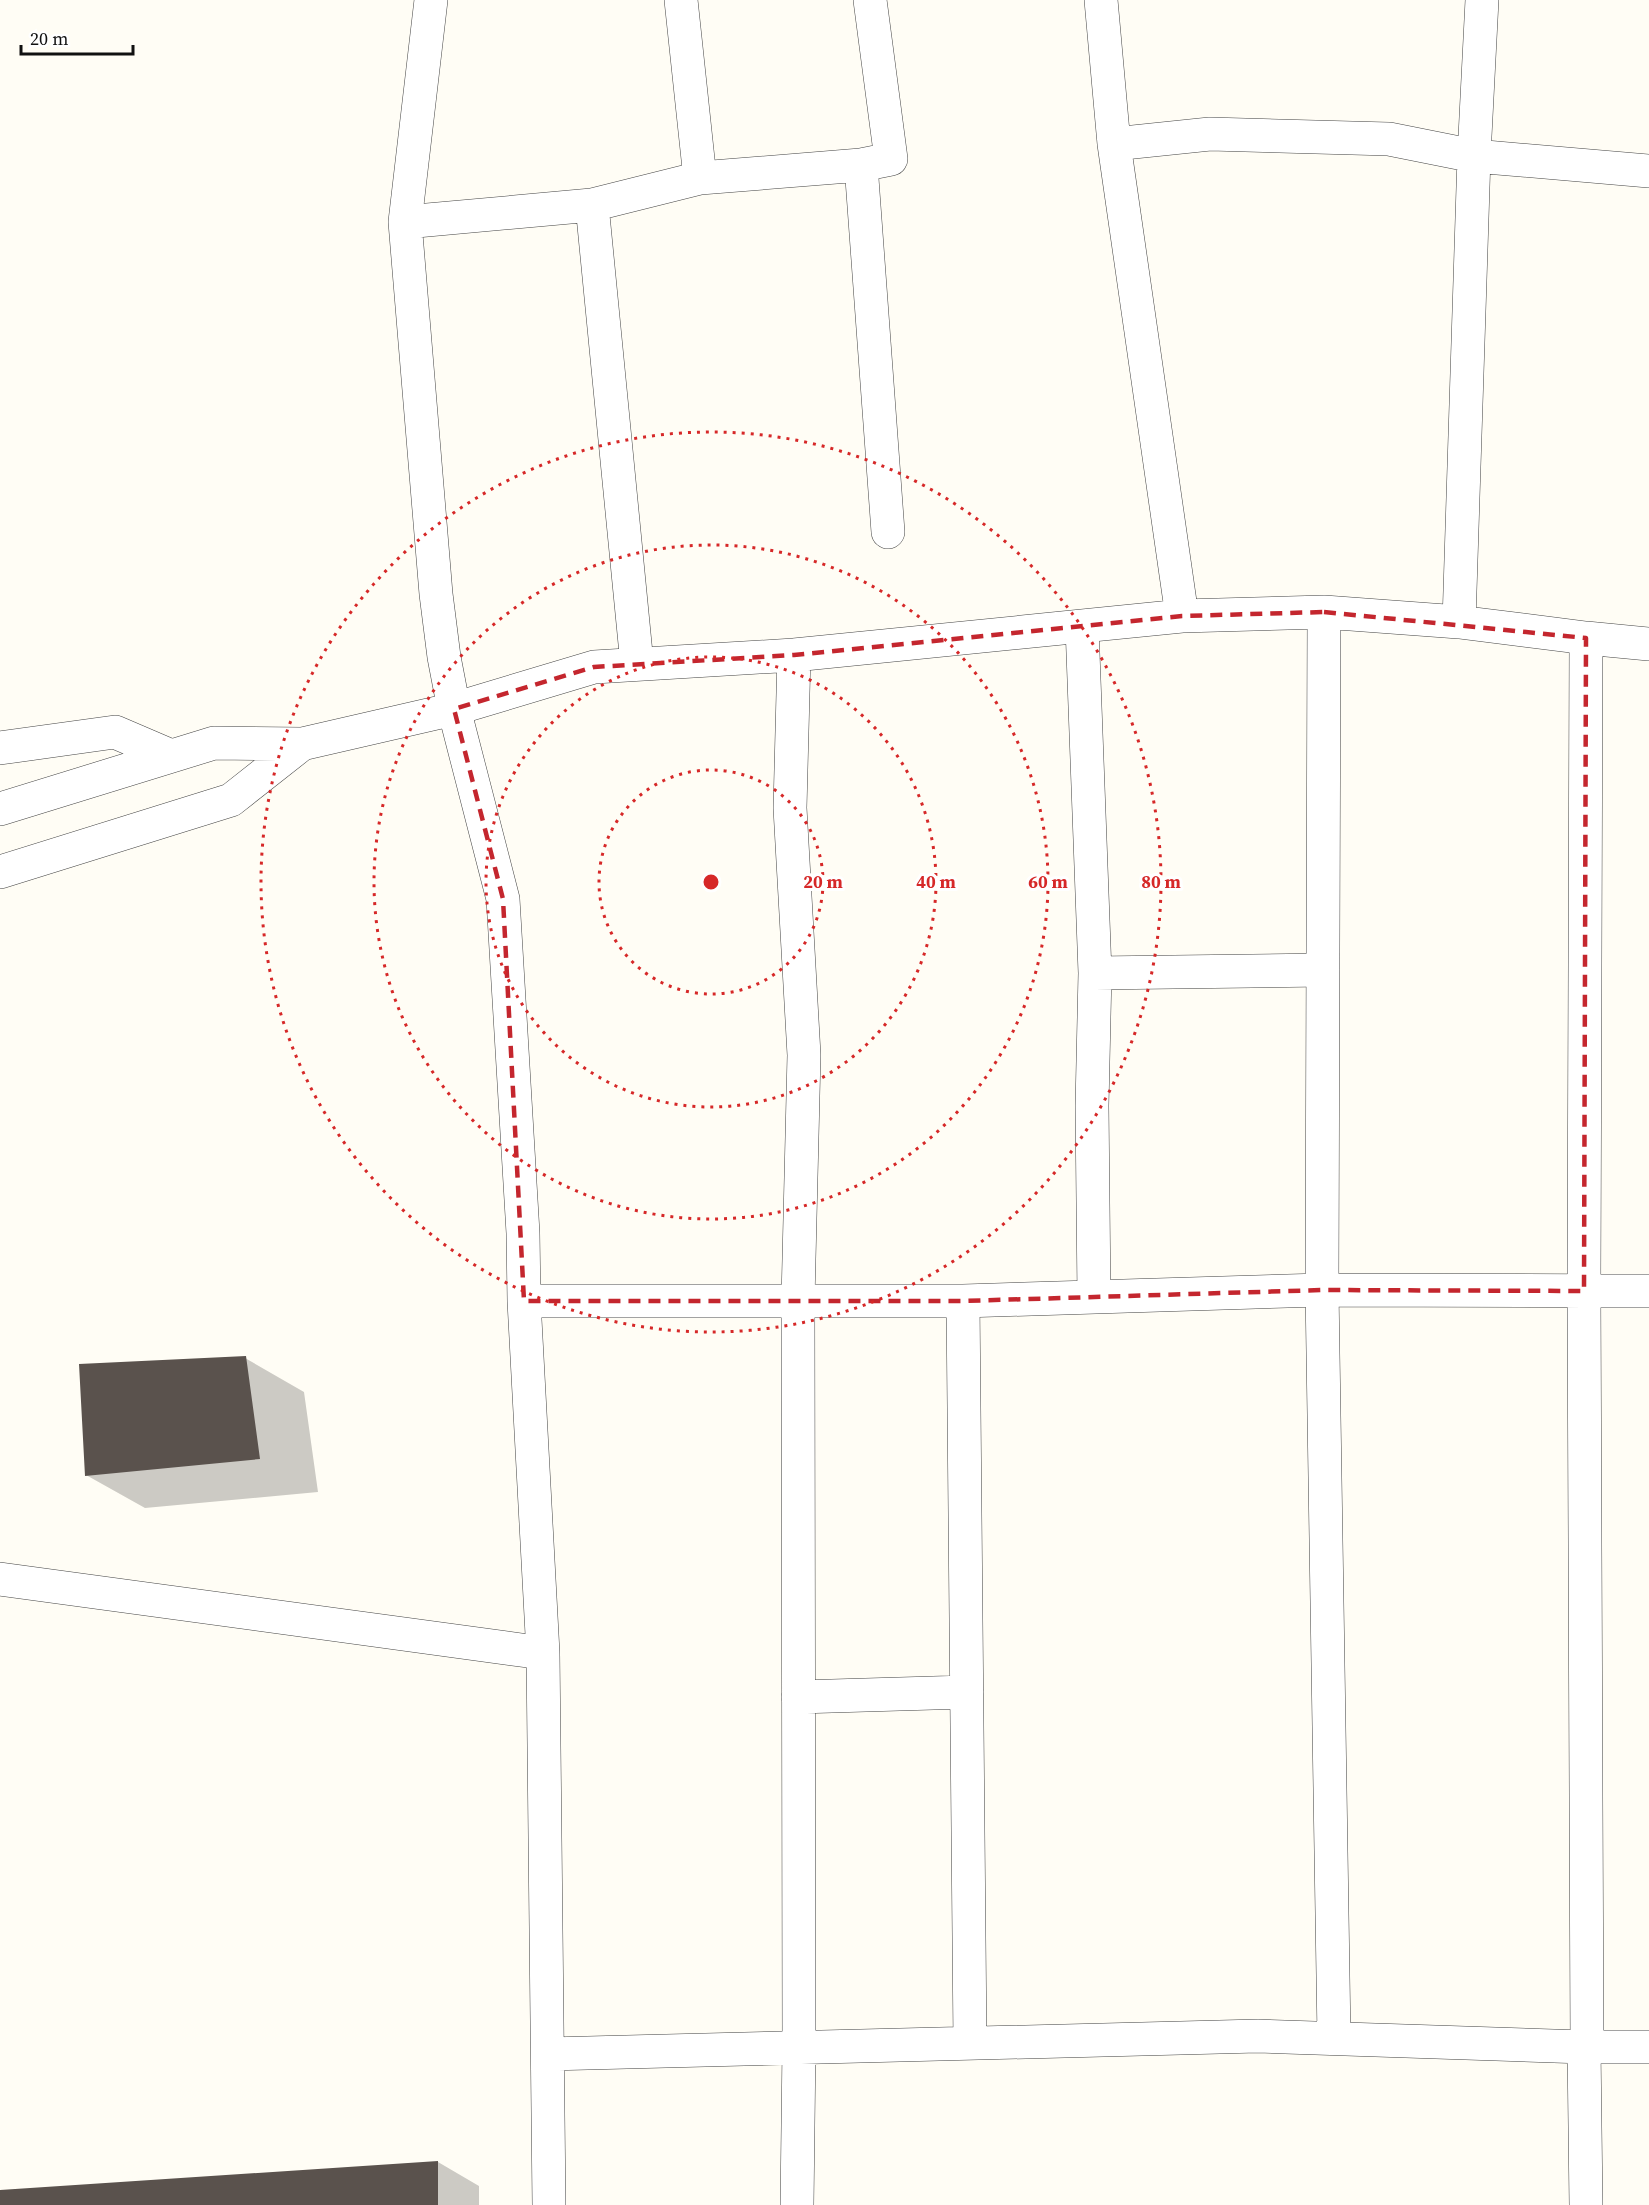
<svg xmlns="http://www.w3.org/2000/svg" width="1649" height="2205" viewBox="0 0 1649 2205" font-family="'Source Serif 4',serif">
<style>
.shadow{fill:#0003}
.building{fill:#5a524d}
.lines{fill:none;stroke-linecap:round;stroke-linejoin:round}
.minor-casing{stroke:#444;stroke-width:34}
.minor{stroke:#fff;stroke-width:33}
.marked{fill:none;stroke:#c4262e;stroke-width:4.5;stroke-dasharray:12 8;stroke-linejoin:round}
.ring{fill:none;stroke:#d62828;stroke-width:3;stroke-dasharray:3 6}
.centre{fill:#d62828;stroke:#fff;stroke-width:3}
.ring-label{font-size:18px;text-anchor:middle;font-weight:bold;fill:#d62828;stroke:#fff;stroke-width:6;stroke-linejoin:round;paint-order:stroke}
</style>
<rect width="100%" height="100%" fill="#fffdf5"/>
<path class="shadow" d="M245,1358l59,34 14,100 -173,16 -59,-33z
M438,2162l41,24v19h-479v-13z"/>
<path class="building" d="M246,1356l14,103 -175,17 -6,-112z
M438,2161v44h-438v-15z"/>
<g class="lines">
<defs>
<path id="minor" d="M681,0l19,178
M1101,0l13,144 68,472
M1114,144l96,-10 179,5 85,17 175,15
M861,165l27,367
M592,205l45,459
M405,222l187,-17 108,-27 161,-13 30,-6 -21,-159
M1324,612l-2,678 12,748
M1459,622l15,-466 8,-156
M1082,626l13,347 -3,133 2,191
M1586,638l-2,653 3,756
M794,655l-4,153 14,247 -6,245 1,746 -2,159
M302,744l152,-35 -10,-52 -8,-63 -31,-372 26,-222
M0,748l115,-16 56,24
M0,809l214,-66 88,1 -71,56 -231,72
M1095,973l228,-3
M524,1301h439l359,-11 327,1
M963,1301l7,741
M0,1579l543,74
M798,1697l169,-5
M1584,2047l2,158
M548,2054l710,-18 326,11h65
M549,2205l-6,-552 -19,-352 -1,-68 -20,-334 -49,-190 140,-42 200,-12 388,-39 142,-4 135,10 127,16 63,6"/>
</defs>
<use href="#minor" class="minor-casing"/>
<use href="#minor" class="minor"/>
</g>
<path class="marked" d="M1324,612l262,26 -2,653 -262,-1 -359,11h-439l-21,-402 -49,-190 140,-42 200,-12 388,-39z"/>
<g class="ring">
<circle cx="711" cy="882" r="112"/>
<circle cx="711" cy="882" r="225"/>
<circle cx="711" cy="882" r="337"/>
<circle cx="711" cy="882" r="450"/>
</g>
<circle cx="711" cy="882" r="9" class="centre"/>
<g class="ring-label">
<text x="823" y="888">20 m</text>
<text x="936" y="888">40 m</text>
<text x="1048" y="888">60 m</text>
<text x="1161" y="888">80 m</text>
</g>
<path d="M21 45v9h112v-9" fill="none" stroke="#111111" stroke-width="3"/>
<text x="30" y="45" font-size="18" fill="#111111" stroke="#ffffff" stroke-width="4.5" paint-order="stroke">20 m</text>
</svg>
